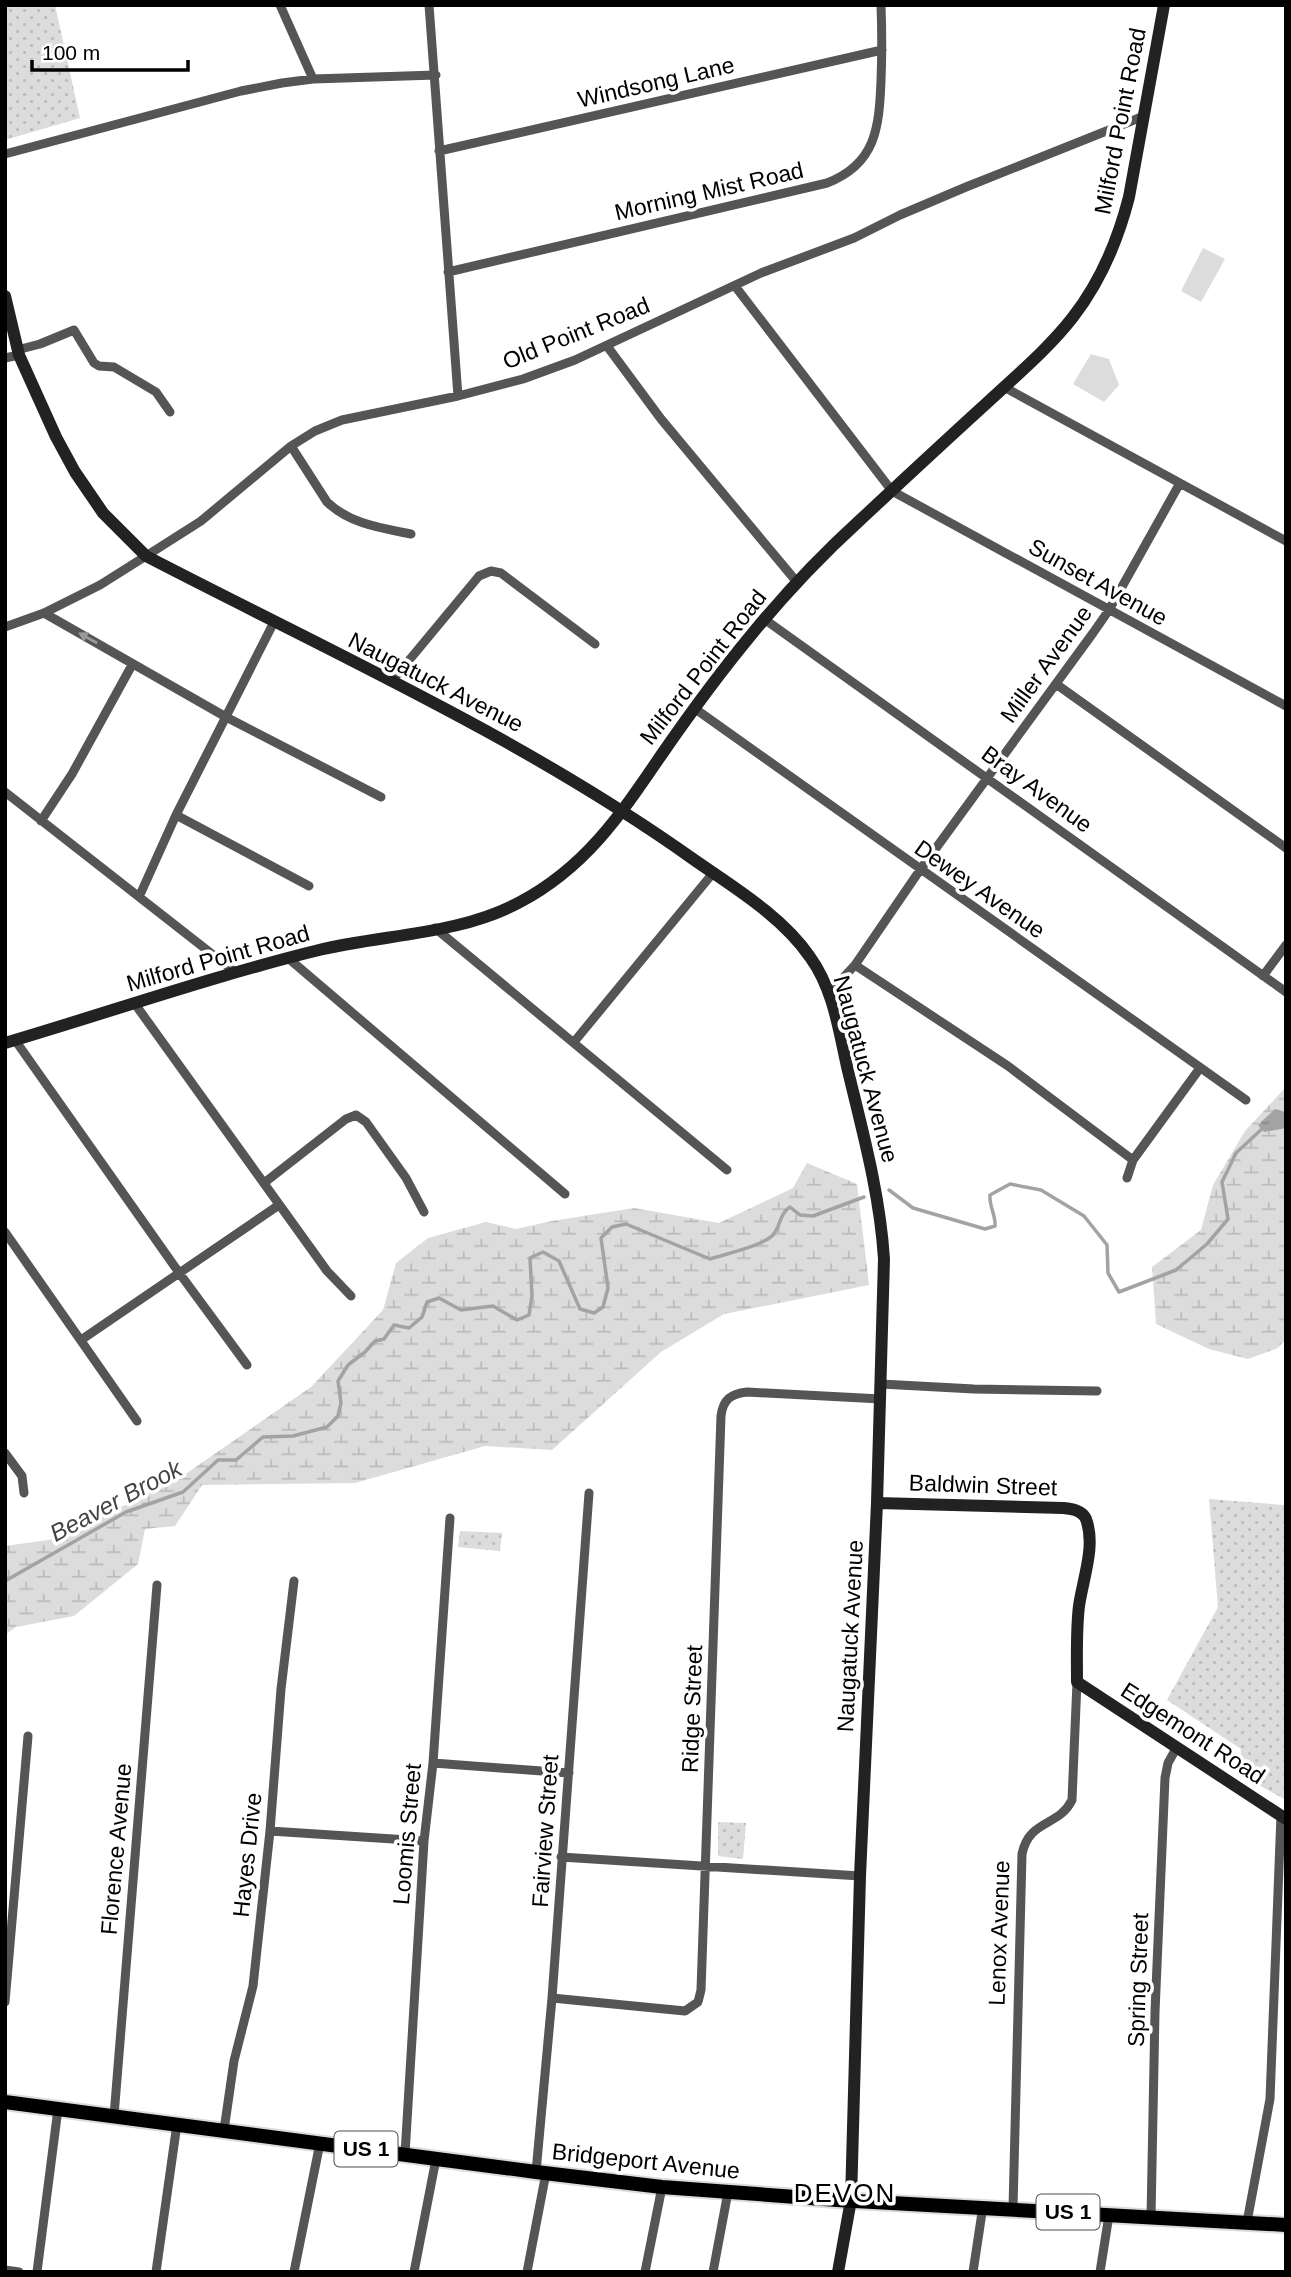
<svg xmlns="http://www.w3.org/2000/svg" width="1291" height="2277" viewBox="0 0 1291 2277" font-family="Arial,sans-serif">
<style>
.grass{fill:url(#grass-dots)}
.wetland{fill:url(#wetland-marsh)}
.garden{fill:#dcdcdc}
.water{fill:url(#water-ripples)}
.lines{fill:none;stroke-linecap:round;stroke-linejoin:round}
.stream{stroke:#a3a3a3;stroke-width:3.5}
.primary-casing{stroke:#dbdbdb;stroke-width:18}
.street{stroke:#555;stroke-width:9}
.secondary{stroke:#222;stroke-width:12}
.primary{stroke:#000;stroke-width:14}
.oneway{fill:#999}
.labels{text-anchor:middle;stroke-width:7;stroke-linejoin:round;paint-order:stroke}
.shield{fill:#fff;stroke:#4c4c4c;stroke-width:2}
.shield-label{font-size:21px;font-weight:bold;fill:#000}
.street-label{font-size:23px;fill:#000;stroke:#fff}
.water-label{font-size:24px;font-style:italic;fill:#444;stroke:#fff}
.quarter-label{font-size:26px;letter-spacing:2px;fill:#000;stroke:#fff}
</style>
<defs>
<pattern id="grass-dots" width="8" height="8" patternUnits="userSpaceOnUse" patternTransform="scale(1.75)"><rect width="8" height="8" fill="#dcdcdc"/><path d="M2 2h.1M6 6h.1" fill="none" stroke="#bbb" stroke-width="1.8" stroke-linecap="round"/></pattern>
<pattern id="wetland-marsh" width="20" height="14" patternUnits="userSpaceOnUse" patternTransform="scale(1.75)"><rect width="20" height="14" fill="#dcdcdc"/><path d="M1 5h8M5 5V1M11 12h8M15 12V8" fill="none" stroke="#bbb"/></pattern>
<pattern id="water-ripples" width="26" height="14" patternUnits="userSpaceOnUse" patternTransform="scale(1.75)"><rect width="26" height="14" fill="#a3a3a3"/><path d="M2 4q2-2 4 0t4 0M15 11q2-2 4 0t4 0" fill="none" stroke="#8b8b8b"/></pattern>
</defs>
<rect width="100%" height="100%" fill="#fff"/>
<path class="grass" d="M5,5h50l25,113 -75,22z
M1209,1499l75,6 2,9v286l-47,-26 2,-25 -74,-49 51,-93z
M460,1531l42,2 -2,18 -42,-4z
M718,1822l28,1 -3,36 -25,-3z"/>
<path class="wetland" d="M1286,1087v252l-8,9 -30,11 -39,-10 -53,-25 -4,-57 49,-37 12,-45 32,-54z
M807,1163l50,21 12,101 -145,29 -63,38 -109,98 -67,-4 -130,37 -153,2 -27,41 -30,3 -7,35 -64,52 -58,11 -11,8v-89l50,-7 122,-59 134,-93 72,-77 13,-47 32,-25 58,-16 30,7 36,-8 82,-13 85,15 74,-35z"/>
<path class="garden" d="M1203,248l22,11 -24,43 -20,-11z
M1091,354l18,5 10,26 -15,17 -31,-18z"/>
<path class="water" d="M1275,1109l11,3v16l-22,4 -6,-7z"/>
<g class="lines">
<path class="stream" d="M889,1190l24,18 72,21 10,-3c1,-11 -6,-19 -5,-31l20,-11 31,6 43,26 23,29 1,28 11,19 57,-22 31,-26 21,-25 -6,-37 14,-29 28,-26
M5,1581l121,-69 57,-20 35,-32h18l27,-23 30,-1 34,-9 11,-11 3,-13 -3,-22 10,-16 17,-13 10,-11 9,-2 10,-14 15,3 13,-11 5,-15 12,-4 22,12 32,-4 24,14 12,-5 3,-19 -2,-38 13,-6 16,9 21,48 14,4 9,-6 5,-19 -7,-50 11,-11 14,-3 84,35c16,-5 52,-13 63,-24 8,-9 6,-21 17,-28l10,8 13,1 51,-19"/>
<defs>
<path id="primary" d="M5,2102l531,70 126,15 175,13 449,25"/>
</defs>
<use href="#primary" class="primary-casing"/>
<path class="street" d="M280,5l33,74
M429,5l29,391
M439,151l443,-101
M5,154l236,-63 41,-8 31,-4 123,-4
M448,272l379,-89c49,-19 52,-55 54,-102 1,-25 1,-50 0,-76
M735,286l157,205 394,215
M607,346l54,73 135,162
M17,350l23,-6 34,-14 20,33 5,3 15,1 42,25 14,20
M5,358l14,-3
M1004,387l282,154
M291,446l36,56c23,22 54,26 84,32
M44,613l182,104 155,80
M764,619l522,373
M5,627l39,-14 56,-28 46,-29 55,-35 90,-75 24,-15 27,-11 116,-24 65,-17 52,-19 186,-87 93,-35 46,-23 66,-28 178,-71
M391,682l88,-106 12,-5 10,2 94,71
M1056,684l230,164
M694,708l552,392
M5,792l230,180
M176,815l133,71
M41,821l31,-47 60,-109
M139,897l37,-82 98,-193
M435,928l292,242
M288,958l277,236
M855,965l153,101 125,94
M1263,976l23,-31
M829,993l26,-28 65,-95 173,-237 16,-23 71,-127
M135,1004l192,267 24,25
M15,1040l165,234 67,91
M574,1042l139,-169
M1127,1178l6,-18 67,-92
M264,1183l82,-64 10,-4 10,7 40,56 18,34
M5,1232l132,189
M81,1340l198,-135
M881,1384l93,5 123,2
M5,1453l17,23 2,17
M433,1763l136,10
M270,1831l154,10
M561,1857l299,19
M552,1998l133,13 13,-9 3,-12 20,-574c2,-17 10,-22 26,-24l134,7
M5,2002l23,-266
M114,2116l43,-531
M224,2130l10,-69 19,-75 17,-155 11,-142 13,-108
M405,2154l19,-313 9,-78 17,-245
M536,2172l16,-174 37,-505
M1013,2208l9,-354c7,-35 37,-27 50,-54l5,-118
M1151,2217l4,-205 10,-234 3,-15 9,-16
M1247,2222l23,-123 11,-284
M5,2270l14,2
M37,2272l21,-163
M156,2272l21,-148
M294,2272l26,-129
M414,2272l22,-113
M527,2272l19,-99
M645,2272l17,-85
M713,2272l15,-80
M973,2272l10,-66
M1100,2272l9,-57"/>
<path class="secondary" d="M5,296l14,59 37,82 19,35 28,41 43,43c185,96 377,182 547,303 40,28 89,57 117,98 24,33 29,75 38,114 15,62 32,124 36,188l-7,244 -17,373 -9,324 -13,72
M5,1043c105,-31 208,-67 314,-93 66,-16 140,-15 201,-48 66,-35 101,-88 142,-148 58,-84 120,-163 196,-232 44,-41 87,-81 131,-121 29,-27 60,-53 84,-84 28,-36 45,-77 56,-120l35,-192
M877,1503l186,5c9,1 19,2 23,11 10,27 -3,59 -7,87 -3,25 -2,51 -2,76l209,137"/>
<use href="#primary" class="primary"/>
</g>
<defs><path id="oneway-solid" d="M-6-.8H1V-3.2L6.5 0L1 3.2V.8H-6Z" transform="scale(1.75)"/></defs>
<use class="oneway" href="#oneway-solid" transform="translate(88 638) rotate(-151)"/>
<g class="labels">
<g class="shield">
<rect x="334.5" y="2131.5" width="63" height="35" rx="5"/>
<rect x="1036.5" y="2194.5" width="63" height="35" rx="5"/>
</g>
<g class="shield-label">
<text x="366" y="2156">US 1</text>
<text x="1068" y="2219">US 1</text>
</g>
<g class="street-label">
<text transform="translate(656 82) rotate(-13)" y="8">Windsong Lane</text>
<text transform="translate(1120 121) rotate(-79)" y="8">Milford Point Road</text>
<text transform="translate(709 191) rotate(-13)" y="8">Morning Mist Road</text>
<text transform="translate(576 333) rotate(-22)" y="8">Old Point Road</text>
<text transform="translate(1098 582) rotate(29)" y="8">Sunset Avenue</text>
<text transform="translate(1046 664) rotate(-54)" y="8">Miller Avenue</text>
<text transform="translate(703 667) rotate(-52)" y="8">Milford Point Road</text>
<text transform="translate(436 682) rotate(27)" y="8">Naugatuck Avenue</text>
<text transform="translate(1037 789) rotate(36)" y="8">Bray Avenue</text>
<text transform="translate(980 889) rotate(35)" y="8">Dewey Avenue</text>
<text transform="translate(218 958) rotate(-16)" y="8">Milford Point Road</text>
<text transform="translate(866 1069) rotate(75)" y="8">Naugatuck Avenue</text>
<text transform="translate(983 1485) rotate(2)" y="8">Baldwin Street</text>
<text transform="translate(850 1636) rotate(-87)" y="8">Naugatuck Avenue</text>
<text transform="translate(692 1709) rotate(-88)" y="8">Ridge Street</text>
<text transform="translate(1193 1733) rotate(33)" y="8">Edgemont Road</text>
<text transform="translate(545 1831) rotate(-86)" y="8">Fairview Street</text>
<text transform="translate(407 1834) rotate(-85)" y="8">Loomis Street</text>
<text transform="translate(116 1849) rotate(-85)" y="8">Florence Avenue</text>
<text transform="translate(247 1855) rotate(-84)" y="8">Hayes Drive</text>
<text transform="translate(999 1933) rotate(-88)" y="8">Lenox Avenue</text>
<text transform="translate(1138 1980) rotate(-88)" y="8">Spring Street</text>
<text transform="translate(646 2161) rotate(6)" y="8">Bridgeport Avenue</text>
</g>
<g class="water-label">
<text transform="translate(116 1501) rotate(-28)" y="8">Beaver Brook</text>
</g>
<g class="quarter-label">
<text x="845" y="2202">DEVON</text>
</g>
</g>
<rect width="1291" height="2277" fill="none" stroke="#000000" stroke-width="14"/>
<path d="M32 60v10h156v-10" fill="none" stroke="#000000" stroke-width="3.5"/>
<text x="42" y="60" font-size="21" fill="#000000" stroke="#ffffff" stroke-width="5" paint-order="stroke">100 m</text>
</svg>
